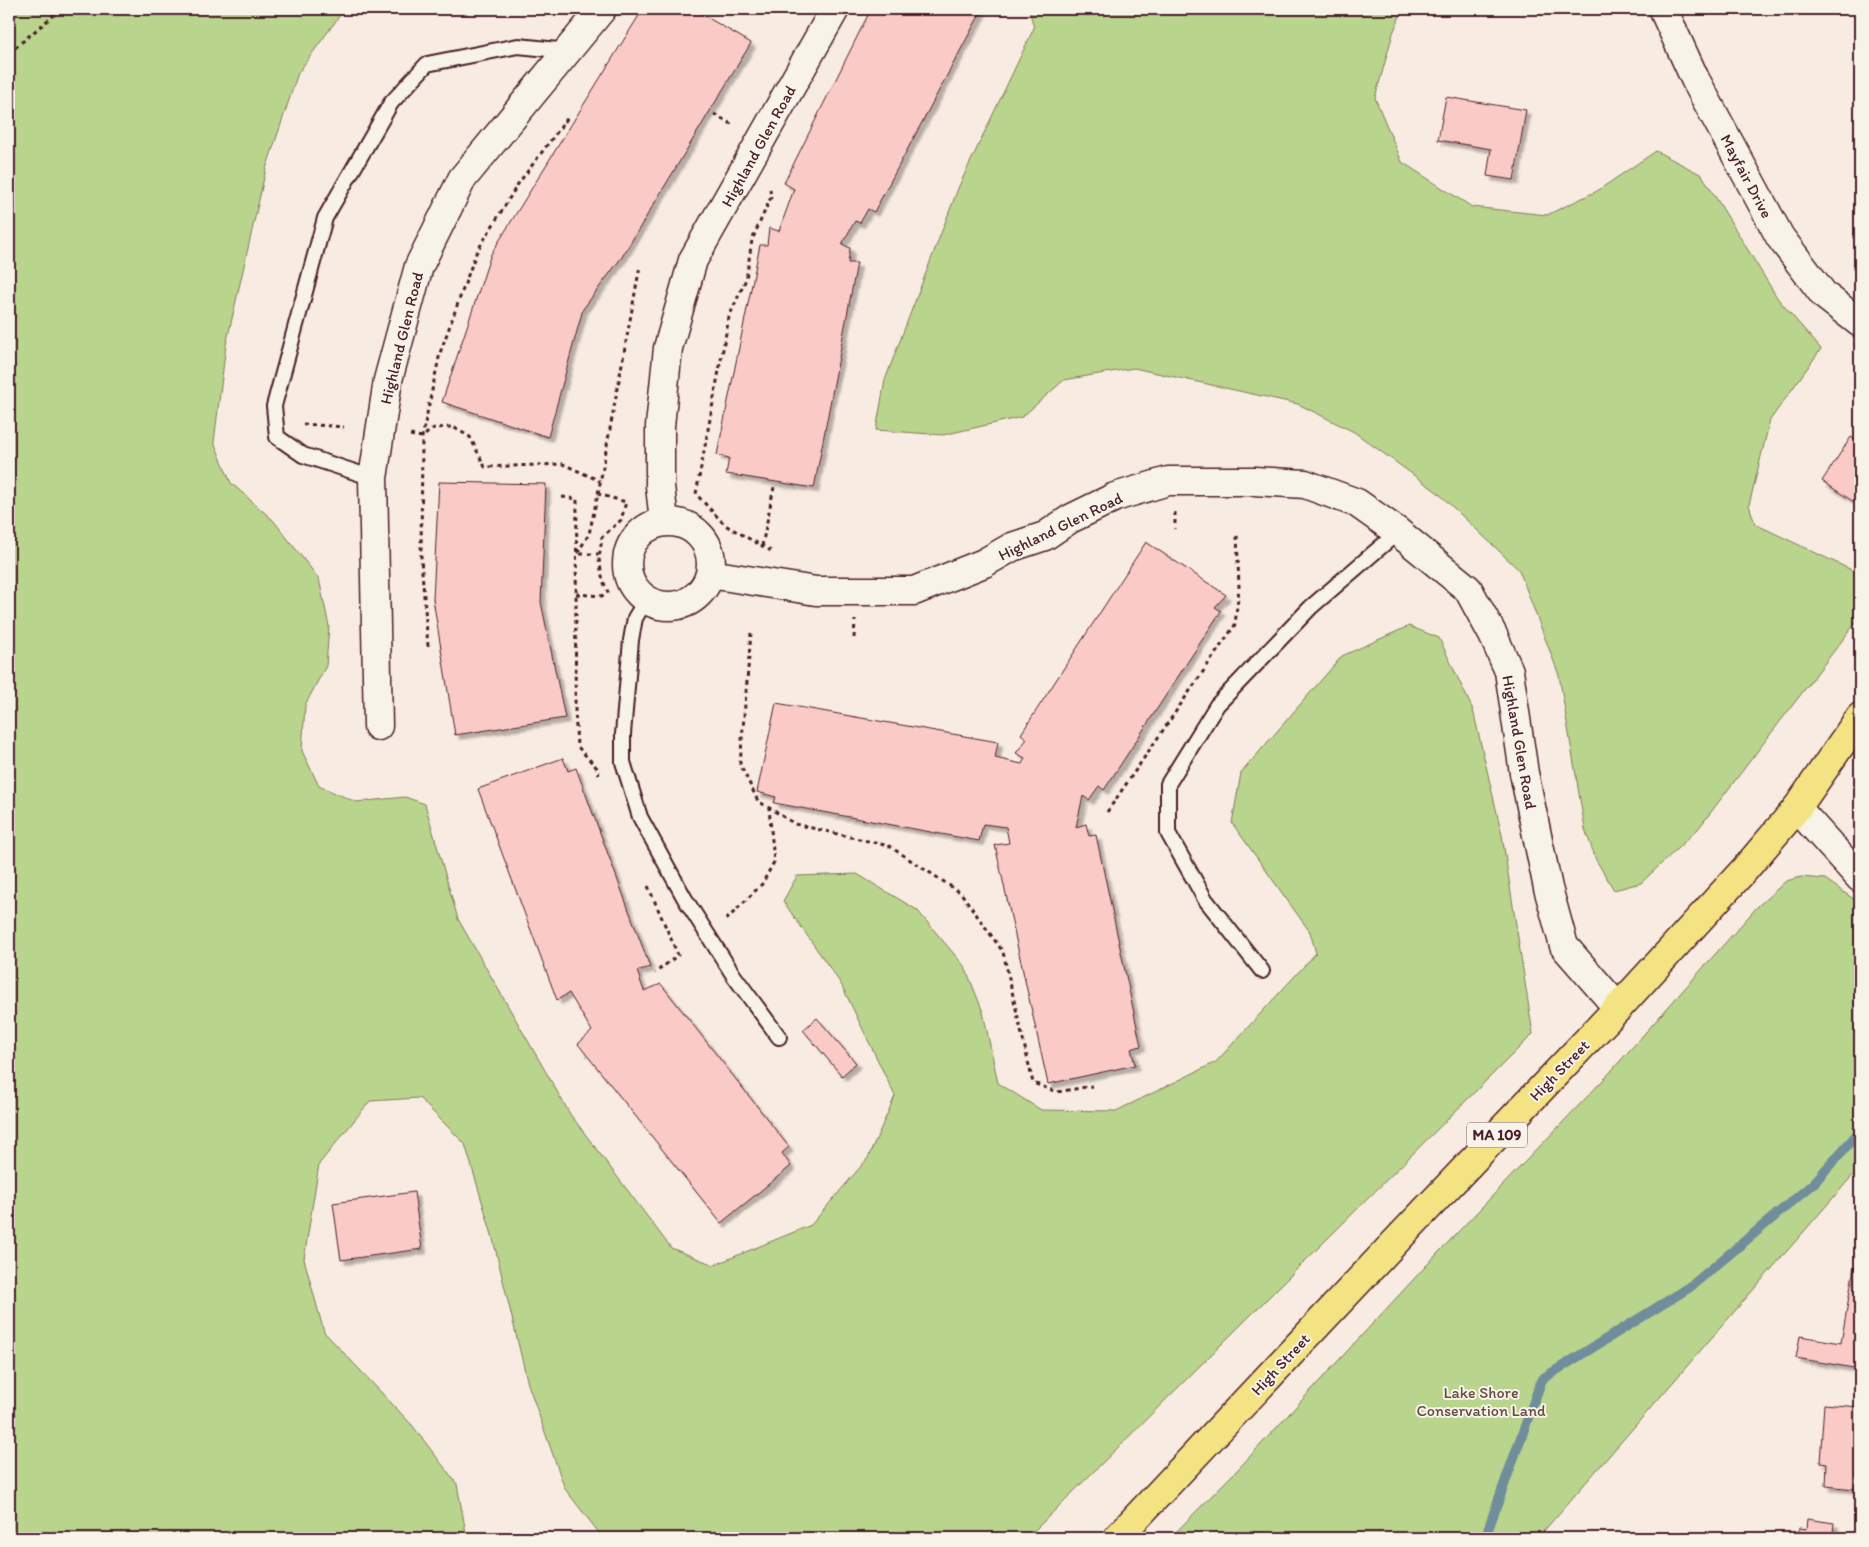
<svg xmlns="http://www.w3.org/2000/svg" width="1869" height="1547" viewBox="0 0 1869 1547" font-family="Itim,sans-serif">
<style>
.green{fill:#b9d48c;stroke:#827a5c}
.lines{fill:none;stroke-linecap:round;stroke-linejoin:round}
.stream{stroke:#708d9c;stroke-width:10}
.building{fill:#facac6;stroke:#4a1f2b;filter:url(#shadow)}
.service-casing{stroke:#4a1f2b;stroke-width:18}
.minor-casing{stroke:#4a1f2b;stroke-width:31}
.primary-casing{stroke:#4a1f2b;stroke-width:31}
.path{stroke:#4a1f2b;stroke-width:3;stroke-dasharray:4 4;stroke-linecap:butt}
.service{stroke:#f7f3e8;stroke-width:14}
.minor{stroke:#f7f3e8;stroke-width:28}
.primary{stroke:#f4e382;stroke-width:28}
.labels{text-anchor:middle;stroke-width:4;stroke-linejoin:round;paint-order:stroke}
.shield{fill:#f7f3e8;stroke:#7e5f64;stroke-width:1}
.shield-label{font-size:15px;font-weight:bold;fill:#4a1f2b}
.street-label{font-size:16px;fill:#4a1f2b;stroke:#f7f3e8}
.park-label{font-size:16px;fill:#664c43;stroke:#f7f3e8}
</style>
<defs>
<filter id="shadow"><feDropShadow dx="4.5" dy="4.5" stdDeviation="1" flood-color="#0004"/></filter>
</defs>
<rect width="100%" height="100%" fill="#f8ebe1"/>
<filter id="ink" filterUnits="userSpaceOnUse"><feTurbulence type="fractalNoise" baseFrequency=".02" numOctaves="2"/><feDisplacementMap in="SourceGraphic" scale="10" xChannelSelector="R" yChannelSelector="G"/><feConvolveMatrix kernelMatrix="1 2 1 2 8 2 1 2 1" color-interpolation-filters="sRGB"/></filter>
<g filter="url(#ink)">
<path class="green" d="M9,9h340l-6,2 -45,62 -32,96 -40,176 -12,97 17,41 42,37 46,59 10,47 -3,40 -21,39 -3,46 17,35 37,16 49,-5 20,7 33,115 112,195 101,134 43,17 97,-40 57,-67 27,-62 -54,-112 -58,-83 14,-25 60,-2 60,36 48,57 18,45 15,71 43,27 75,1 100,-49 100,-109 -6,-21 -78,-109 9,-50 101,-117 67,-30 30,12 34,72 29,125 31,199 -506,504h-424l-38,-49 -37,-105 -36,-149 -27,-91 -46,-46 -49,3 -51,63 -15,95 20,73 88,93 45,59 10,54h-458z
M1029,9h374l-10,24 -18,65 27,64 70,45 75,8 50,-24 59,-40 46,24 76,124 43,50 -51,71 -21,85 6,19 105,50v43l-162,212 -57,54 -27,7 -18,-30 -11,-31 -26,-154 -40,-105 -82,-78 -83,-60 -56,-28 -164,-36 -70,12 -42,37 -79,18 -67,-5 9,-50 74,-194 75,-158z
M1801,877l24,2 30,21 5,9v258l-318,366 1,5h-373l71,-72 196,-212 168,-176 153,-172 28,-25z"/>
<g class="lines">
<path class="stream" d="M1485,1538l57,-159 148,-92 123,-103 47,-53"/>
</g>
<path class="building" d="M643,9h50l58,34 -129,214 -39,52 -35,128 -106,-35 49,-148z
M871,9l111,1 -108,202 -6,-3 -8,14 -5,-2 -13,23 8,4 -2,15h9l-43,225 -88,-14 3,-16 -12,-3 43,-210h7l2,-17 10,3 15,-42 -10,-6z
M1446,97l80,13 -12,70 -27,-4 4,-27 -53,-9z
M1851,437l9,6v56l-3,5 -35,-23z
M439,482l107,2 -5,118 24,116 -110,17 -22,-136z
M1146,542l80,53 -11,12 6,4 -117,179 -5,-4 -10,14 -6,-4 -7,31 10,-3 3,12 7,-1 45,211 -10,3 4,16 -87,19 -53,-239 14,-2 -3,-16 -23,-3 -4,17 -205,-38 2,-6 -19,-5 19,-89 222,39 -3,16 27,6 3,-6 -9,-5 11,-14 -6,-5z
M563,758l5,13 8,-3 74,199 -13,4 7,20 17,-7 128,163 -7,6 9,13 -70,57 -143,-179 14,-13 -23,-38 -12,7 -79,-211z
M817,1018l39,45 -14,13 -39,-46z
M414,1192l8,57 -81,11 -8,-57z
M1854,1267l6,1v101l-64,-11 4,-22 41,7z
M1824,1404l35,3 1,61h-3l-2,21 -29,-3 1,-23 -7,-1z
M1807,1519l27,4 -1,10 12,2 -1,3h-47l2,-10 7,1z"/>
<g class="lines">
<defs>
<path id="service" d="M373,478l-70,-23 -26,-18 -3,-31 51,-188 66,-115 36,-39 91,-18 50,5
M646,600l-11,18 -4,22 -8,94v28l17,55 45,82 49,77 45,61
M1262,971l-57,-72 -37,-66v-49l49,-79 94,-98 87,-75"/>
<path id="minor" d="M1663,9l32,70 85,158 44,58 36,28
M664,521l-4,-35v-60l8,-78 25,-88 142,-251
M627 564a42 42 0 1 1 84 0a42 42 0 1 1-84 0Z
M710,574l106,17h98l70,-28 28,-16 33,-11 25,-17 45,-22 53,-16h86l51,3 52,19 41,29 70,57 25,46 16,36 15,102 24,115 16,58 54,62
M378,726l-5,-248 15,-98 31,-114 43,-87 140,-170
M1797,808l63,70"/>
<path id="primary" d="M1117,1538l282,-300 219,-230 128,-140 51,-60 63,-91"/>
</defs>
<use href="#service" class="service-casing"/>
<use href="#minor" class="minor-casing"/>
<use href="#primary" class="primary-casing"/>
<path class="path" d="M9,53l52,-44
M714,114l19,11
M770,189l1,8 -19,43 -6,39 -17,38 -33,177 29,31 46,26
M303,424l41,3
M410,435l12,2 12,-9 19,-1 17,10 15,30 78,-3 37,17
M562,497l15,2 -2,210 2,37 20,22 2,7
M1175,512v17
M762,546l12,-59
M600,554h-23l12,-20 9,-40 42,-228
M576,594l26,2 6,-4 -5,-11 -4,-22 3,-22 19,-17 5,-18 -28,-8
M751,633l-11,131 18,37 37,23 94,22 72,47 42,59 30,131 24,9 35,-6
M854,638l1,-18
M428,646l-7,-87 1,-122 18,-84 36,-100 42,-69 51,-68
M1107,812l128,-187 4,-37 -2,-54
M648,886l30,69 -23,18
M726,920l36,-36 12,-22 -5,-54"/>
<use href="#service" class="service"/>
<use href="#minor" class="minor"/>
<use href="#primary" class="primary"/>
</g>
</g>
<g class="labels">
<rect class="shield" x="1467" y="1122.5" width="60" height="25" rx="4"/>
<g class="shield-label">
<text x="1497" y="1140">MA 109</text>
</g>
<g class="street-label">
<text transform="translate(758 146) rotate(-61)" y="6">Highland Glen Road</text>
<text transform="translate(1747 176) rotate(62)" y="6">Mayfair Drive</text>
<text transform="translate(401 338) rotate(-76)" y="6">Highland Glen Road</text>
<text transform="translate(1060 526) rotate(-26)" y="6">Highland Glen Road</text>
<text transform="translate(1520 742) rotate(80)" y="6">Highland Glen Road</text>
<text transform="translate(1559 1070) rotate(-46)" y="6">High Street</text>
<text transform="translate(1280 1364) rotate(-47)" y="6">High Street</text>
</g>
<g class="park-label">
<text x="1481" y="1398">Lake Shore<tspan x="1481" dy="18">Conservation Land</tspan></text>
</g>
</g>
<rect width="1869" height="1547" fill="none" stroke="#f7f3e8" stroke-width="30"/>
<rect x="15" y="15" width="1839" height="1517" fill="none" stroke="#4a1f2b" stroke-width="2" filter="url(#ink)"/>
</svg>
